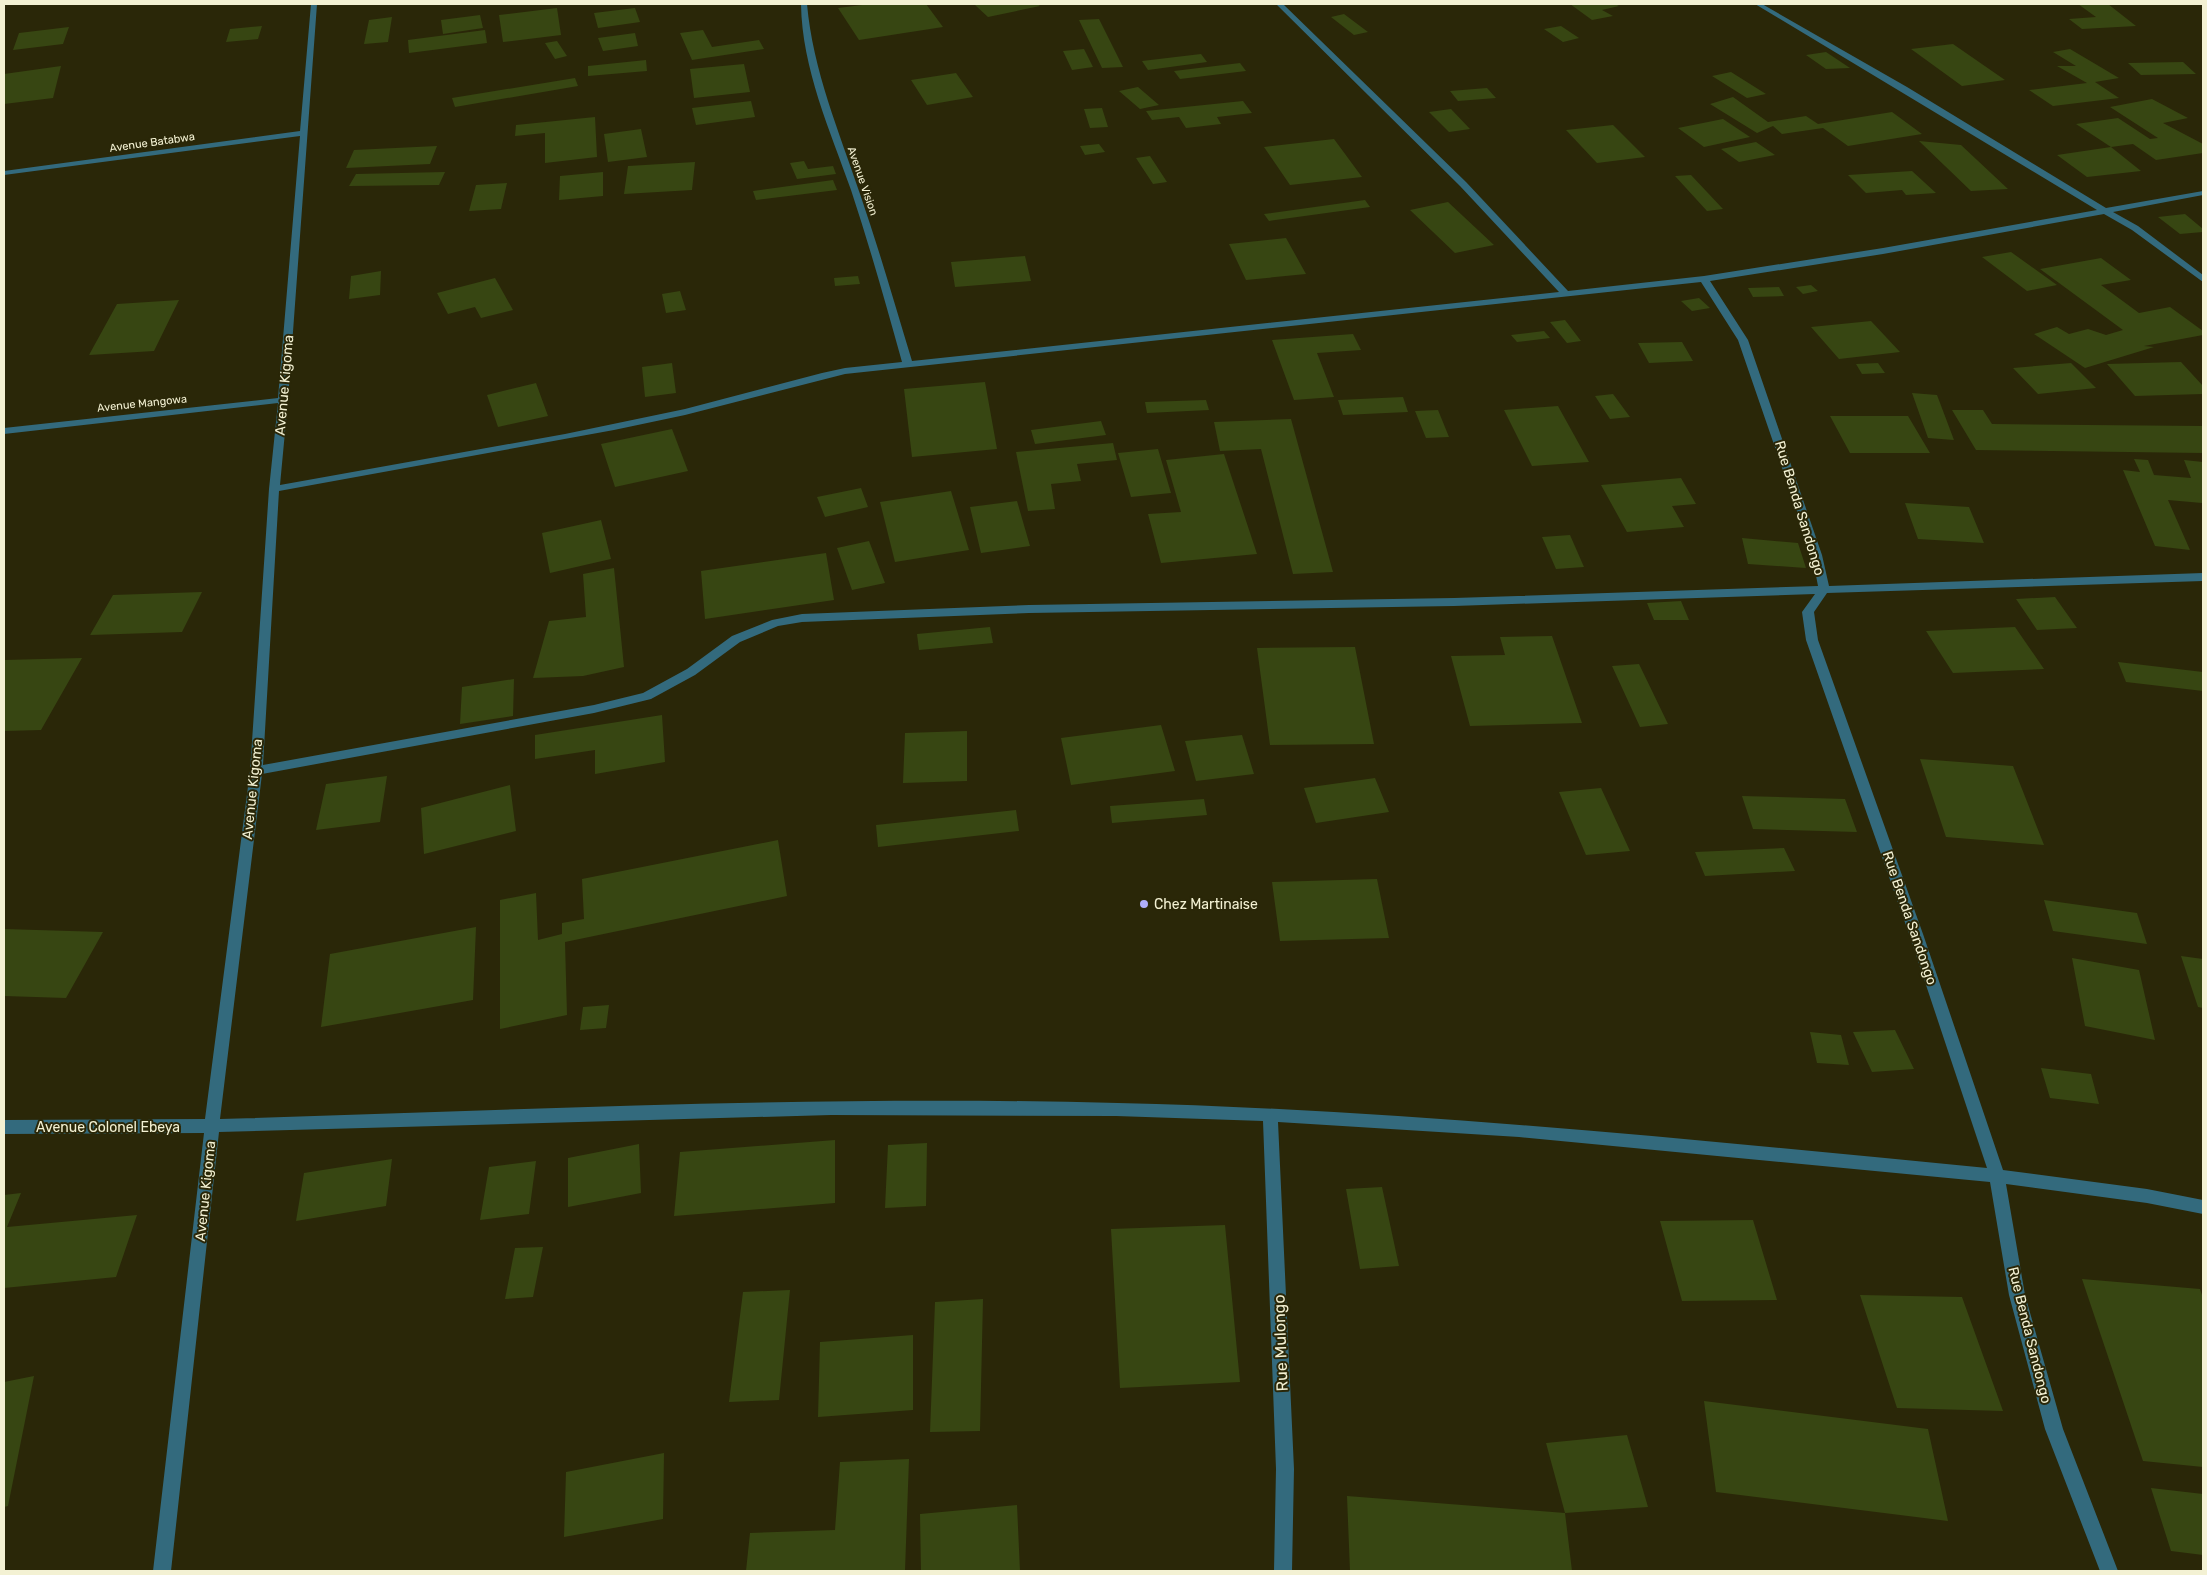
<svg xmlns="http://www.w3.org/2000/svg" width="2207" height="1575" viewBox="0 0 2207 1575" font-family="Rubik,sans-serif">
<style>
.building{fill:#374612}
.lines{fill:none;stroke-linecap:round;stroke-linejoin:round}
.minor{fill:#336a7d;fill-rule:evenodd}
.poi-dot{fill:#afaefa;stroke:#2a2708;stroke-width:2}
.labels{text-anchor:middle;stroke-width:4;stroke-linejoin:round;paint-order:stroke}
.far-street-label{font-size:11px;fill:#f3f1d3;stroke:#2a2708}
.street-label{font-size:14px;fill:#f3f1d3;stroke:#2a2708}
.poi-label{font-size:14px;fill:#f3f1d3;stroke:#2a2708;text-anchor:start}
.near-street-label{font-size:16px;fill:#f3f1d3;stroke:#2a2708}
</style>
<rect width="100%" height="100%" fill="#2a2708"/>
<path class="building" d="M870,4h56l17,23 -84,13 -21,-32z
M981,4h56l3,2 -52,11 -13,-12z
M1570,4h45l4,2 -17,4 11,6 -21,4z
M2078,4h30l28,22 -54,3 -13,-10 27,-2z
M557,8l4,27 -58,7 -4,-27z
M635,8l5,14 -42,6 -4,-15z
M1344,14l24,18 -14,3 -23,-18z
M480,15l3,13 -40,6 -2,-14z
M392,17l-4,25 -24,2 5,-24z
M1099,19l24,48 -21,1 -23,-48z
M262,26l-4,13 -32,3 4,-13z
M1561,26l18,12 -16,4 -19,-13z
M69,27l-6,17 -50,6 6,-17z
M485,30l2,13 -78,10 -1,-13z
M703,30l9,17 47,-7 5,9 -72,11 -12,-27z
M635,33l3,13 -35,5 -5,-13z
M557,41l10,15 -12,3 -10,-16z
M1953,44l52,36 -43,6 -51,-37z
M1084,49l9,18 -21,3 -9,-19z
M2070,49l49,29 -24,4 24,16 -66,8 -24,-16 58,-7 -30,-17h19l-23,-14z
M1826,52l24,16 -24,1 -20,-14z
M1201,54l6,8 -59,8 -6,-9z
M646,60l1,11 -59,5v-10z
M2183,62l13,12 -55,1 -13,-12z
M1240,63l6,8 -66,8 -6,-8z
M744,64l6,28 -56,6 -4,-29z
M61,66l-8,32 -49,6v-30z
M1731,72l35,22 -19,4 -35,-22z
M956,73l17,24 -46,8 -16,-25z
M575,78l3,8 -123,21 -3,-9z
M1138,87l21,18 -19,4 -21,-18z
M1487,88l9,10 -38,3 -8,-10z
M1733,97l35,25 38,-6 12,8 74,-12 30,22 -74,12 -25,-18 -41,6 -9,-8 -16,7 -47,-29z
M2152,99l36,19 -25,5 40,21v9l-47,7 -23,-16 -22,3 -35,-23 42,-6 32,21 8,-1 -48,-31z
M751,101l4,16 -59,8 -4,-17z
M1243,101l9,12 -35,4 4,7 -35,4 -7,-11 -27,3 -6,-9z
M1102,108l6,19 -18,1 -6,-19z
M1451,109l19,20 -21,3 -20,-20z
M595,117l2,40 -52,6v-30l-30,3 1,-11z
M1723,119l27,18 -46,10 -26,-19z
M1613,125l32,32 -48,6 -31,-33z
M641,129l6,28 -39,5 -4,-28z
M1334,139l28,38 -72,8 -26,-38z
M1919,141l42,4 47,44 -37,2z
M1756,142l19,13 -36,7 -18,-13z
M1099,144l6,8 -20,3 -5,-9z
M437,146l-7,18 -84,4 8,-18z
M2111,147l30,24 -54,6 -30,-22z
M1150,156l17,26 -14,2 -17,-26z
M804,161l4,8 25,-3 3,8 -39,5 -7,-16z
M695,162l-3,28 -68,4 4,-28z
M1912,171l24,22 -30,2 -4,-5 -36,3 -18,-18z
M445,172l-6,13 -90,1 7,-12z
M603,172v24l-44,4 1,-24z
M1691,175l32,34 -16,2 -32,-35z
M833,180l4,10 -81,10 -3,-9z
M507,183l-6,26 -32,2 7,-26z
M1365,200l5,7 -101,14 -5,-7z
M1448,202l46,43 -39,8 -45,-43z
M2185,214l18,15v3l-23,2 -22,-17z
M1286,238l20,36 -60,6 -17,-36z
M2011,252l46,33 -30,6 -45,-34z
M1025,256l6,25 -76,6 -4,-25z
M2101,258l30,22 -30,5 38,28 31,-6 33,24v4l-59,11 10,1 -69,21 -51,-34 23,-7 12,7 19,-5 18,6 17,-5 -83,-61z
M381,271l-1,24 -31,4 2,-23z
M858,276l2,8 -25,2 -1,-8z
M495,278l18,32 -32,8 -6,-11 -27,7 -11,-21z
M1811,285l7,6 -15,3 -7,-7z
M1779,287l5,9 -31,1 -5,-9z
M680,291l6,19 -20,3 -4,-19z
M1699,298l11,10 -18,3 -11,-10z
M179,300l-25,51 -65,4 28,-51z
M1565,320l16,21 -14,2 -17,-21z
M1871,321l29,31 -61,7 -28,-32z
M1544,331l6,7 -33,4 -6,-7z
M1353,334l8,16 -44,3 17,44 -40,3 -22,-60z
M1682,342l11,19 -44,2 -11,-20z
M2181,362l22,24v8l-68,2 -28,-32z
M672,363l4,30 -31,4 -3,-30z
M1878,363l7,10 -23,1 -6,-10z
M2071,363l25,25 -58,6 -25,-26z
M985,382l12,67 -85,8 -8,-68z
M536,383l12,33 -50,11 -11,-32z
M1912,393l25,2 17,45 -26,-2z
M1613,394l17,23 -20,2 -15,-23z
M1403,397l5,15 -65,3 -5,-15z
M1206,400l3,10 -62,3 -2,-11z
M1558,406l31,56 -57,4 -28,-56z
M1438,410l11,27 -23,1 -11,-27z
M1952,410h31l9,14 211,2v27l-227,-3z
M1830,416h78l22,37h-80z
M1291,419l42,153 -40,2 -32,-125 -41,2 -6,-29z
M1101,421l5,14 -71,9 -4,-14z
M672,429l16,42 -73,16 -14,-43z
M1113,443l4,17 -40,4 4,17 -30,3 4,25 -27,2 -12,-59z
M1158,449l13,44 -40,4 -13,-44z
M1224,454l33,100 -96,9 -13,-49 33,-2 -15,-52z
M2134,459l14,1 6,15 37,3 -7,-18 19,2v45l-1,-4 -34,-3 22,50 -35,-4 -32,-76 17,2z
M1681,478l15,26 -24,2 12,21 -57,5 -26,-47z
M861,488l7,19 -43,10 -8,-20z
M951,491l18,59 -74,12 -15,-60z
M1017,501l13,45 -49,7 -11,-46z
M1905,503l64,4 15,36 -66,-4z
M601,520l10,39 -61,14 -8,-40z
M1570,535l14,32 -28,2 -14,-32z
M1742,538l56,5 8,25 -58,-4z
M869,541l16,42 -33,7 -15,-42z
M826,553l8,47 -129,19 -4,-48z
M614,568l10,99 -41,9 -50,2 16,-57 37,-4 -3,-43z
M202,592l-20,40 -92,3 23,-40z
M2055,597l22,31 -40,2 -21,-31z
M1681,601l8,19h-35l-7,-17z
M990,627l3,16 -74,7 -2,-16z
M2015,627l29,42 -91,4 -27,-42z
M1552,636l30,87 -112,3 -19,-70 54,-1 -5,-18z
M1355,647l19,97 -104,1 -13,-97z
M82,658l-41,72 -37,1v-71z
M2118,662l85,10v19l-77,-9z
M1639,664l29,60 -28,3 -28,-61z
M514,679l-1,37 -53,8 2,-37z
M662,715l3,47 -70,12v-24l-60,9v-24z
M1161,725l14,46 -104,14 -10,-47z
M967,731v50l-64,2 2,-50z
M1242,735l12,39 -58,7 -11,-40z
M1920,759l93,7 31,79 -98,-8z
M387,776l-7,46 -64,8 10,-46z
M1375,778l14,34 -73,11 -12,-35z
M510,785l6,46 -92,23 -3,-46z
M1601,788l29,63 -44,4 -27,-63z
M1742,796l103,3 12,33 -104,-3z
M1204,799l3,16 -95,8 -2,-17z
M1016,810l3,21 -141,16 -2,-22z
M778,840l9,56 -222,46 2,73 -67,14v-129l36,-7 2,47 24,-6v-11l22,-4 -2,-40z
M1784,848l11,23 -90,5 -10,-24z
M1377,879l12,59 -109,3 -8,-59z
M2044,900l93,13 10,31 -94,-13z
M476,927l-3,73 -152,27 9,-73z
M4,929l99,3 -37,66 -62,-2z
M2181,956l22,3v49l-5,-1z
M2072,958l67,12 16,70 -70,-14z
M609,1005l-3,23 -26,2 3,-23z
M1895,1030l19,39 -42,3 -19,-40z
M1810,1032l31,3 8,30 -32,-2z
M2041,1068l50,6 8,30 -49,-6z
M835,1140v63l-161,13 6,-64z
M927,1143l-1,63 -41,2 3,-63z
M639,1144l2,49 -73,14v-49z
M392,1159l-6,47 -90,15 8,-48z
M536,1161l-7,53 -49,6 9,-53z
M1382,1187l17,79 -39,3 -14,-80z
M21,1193l-14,34 130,-12 -21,62 -112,11v-93z
M1753,1220l24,80 -95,1 -22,-80z
M1225,1225l15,157 -120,6 -9,-159z
M543,1247l-10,50 -28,2 10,-51z
M2082,1279l118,10 3,9v169l-60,-6z
M790,1290l-11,110 -50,2 14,-110z
M1860,1295l102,2 41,114 -106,-3z
M983,1299l-3,132 -50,1 5,-130z
M913,1335v75l-95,7 2,-75z
M34,1376l-26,130 -4,1v-125z
M1704,1401l224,28 20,92 -232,-29z
M1627,1435l21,72 -83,6 -19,-70z
M664,1453l-1,66 -99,18 2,-65z
M909,1459l-4,112h-159l4,-38 85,-3 5,-68z
M2151,1488l52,6v61l-32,-4z
M1347,1496l218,17 7,58h-222z
M1017,1505l3,66h-99l-1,-57z"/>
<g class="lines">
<path class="minor" d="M311,4h6l-29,396 -8,85 285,-51 120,-25 137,-36 23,-5 57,-6c-16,-57 -32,-115 -51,-172 -21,-60 -49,-121 -50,-186h6c6,67 32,127 53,190 19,55 35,111 52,167l647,-69 -99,-106 -184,-182h7l183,178 102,109 136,-15 179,-28 214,-38 -342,-206h7l145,83 199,121 97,-17v4l-90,17 25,14 65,49v7l-71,-52 -28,-16 -221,40 -173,27 38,59 74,215 7,31 374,-13v8l-376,12 -13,19 4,28 105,294 80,236 144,19 56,11v14l-56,-11 -141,-19 19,111 38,134 55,142h-18l-55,-142 -36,-134 -19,-113 -471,-45 -241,-15 16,347 -2,102h-18l2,-102 -13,-348 -147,-5 -285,-1 -612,17 -48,439h-18l51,-438 -200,1v-14l201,-1 45,-348 19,-282 9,-86 -274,31v-6l274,-30 22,-262 -296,39v-4l296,-40zM1701,282l37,58 74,215 6,31 -364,12 -425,7 -227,9 -30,6 -40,16 -45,33 -44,24 -49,12 -331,60 16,-274 335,-61 71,-15 160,-41zM1815,594l-13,18 4,28 103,294 78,234c-289,-28 -578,-58 -869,-65 -299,-8 -599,7 -898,16l42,-345 332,-61 57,-14 44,-24 45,-33 38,-16 24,-4 227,-9 425,-7z"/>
</g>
<circle class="poi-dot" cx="1144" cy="904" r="5"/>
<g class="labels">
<g class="far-street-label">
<text transform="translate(152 142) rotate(-8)" y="4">Avenue Batabwa</text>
<text transform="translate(863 181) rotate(71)" y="4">Avenue Vision</text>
<text transform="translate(142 403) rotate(-6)" y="4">Avenue Mangowa</text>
</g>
<g class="street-label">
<text transform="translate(284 385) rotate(-85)" y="5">Avenue Kigoma</text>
<text transform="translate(1800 508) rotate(73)" y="5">Rue Benda Sandongo</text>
<text transform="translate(252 789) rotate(-84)" y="5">Avenue Kigoma</text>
<text transform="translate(1910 918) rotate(71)" y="5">Rue Benda Sandongo</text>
<text x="108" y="1132">Avenue Colonel Ebeya</text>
<text transform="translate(205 1191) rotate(-84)" y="5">Avenue Kigoma</text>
<text transform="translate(2030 1335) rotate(76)" y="5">Rue Benda Sandongo</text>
</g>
<g class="poi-label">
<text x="1154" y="909">Chez Martinaise</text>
</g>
<g class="near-street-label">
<text transform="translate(1280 1343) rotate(-92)" y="6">Rue Mulongo</text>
</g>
</g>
<rect width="2207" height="1575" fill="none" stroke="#f3f1d3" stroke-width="10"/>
</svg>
